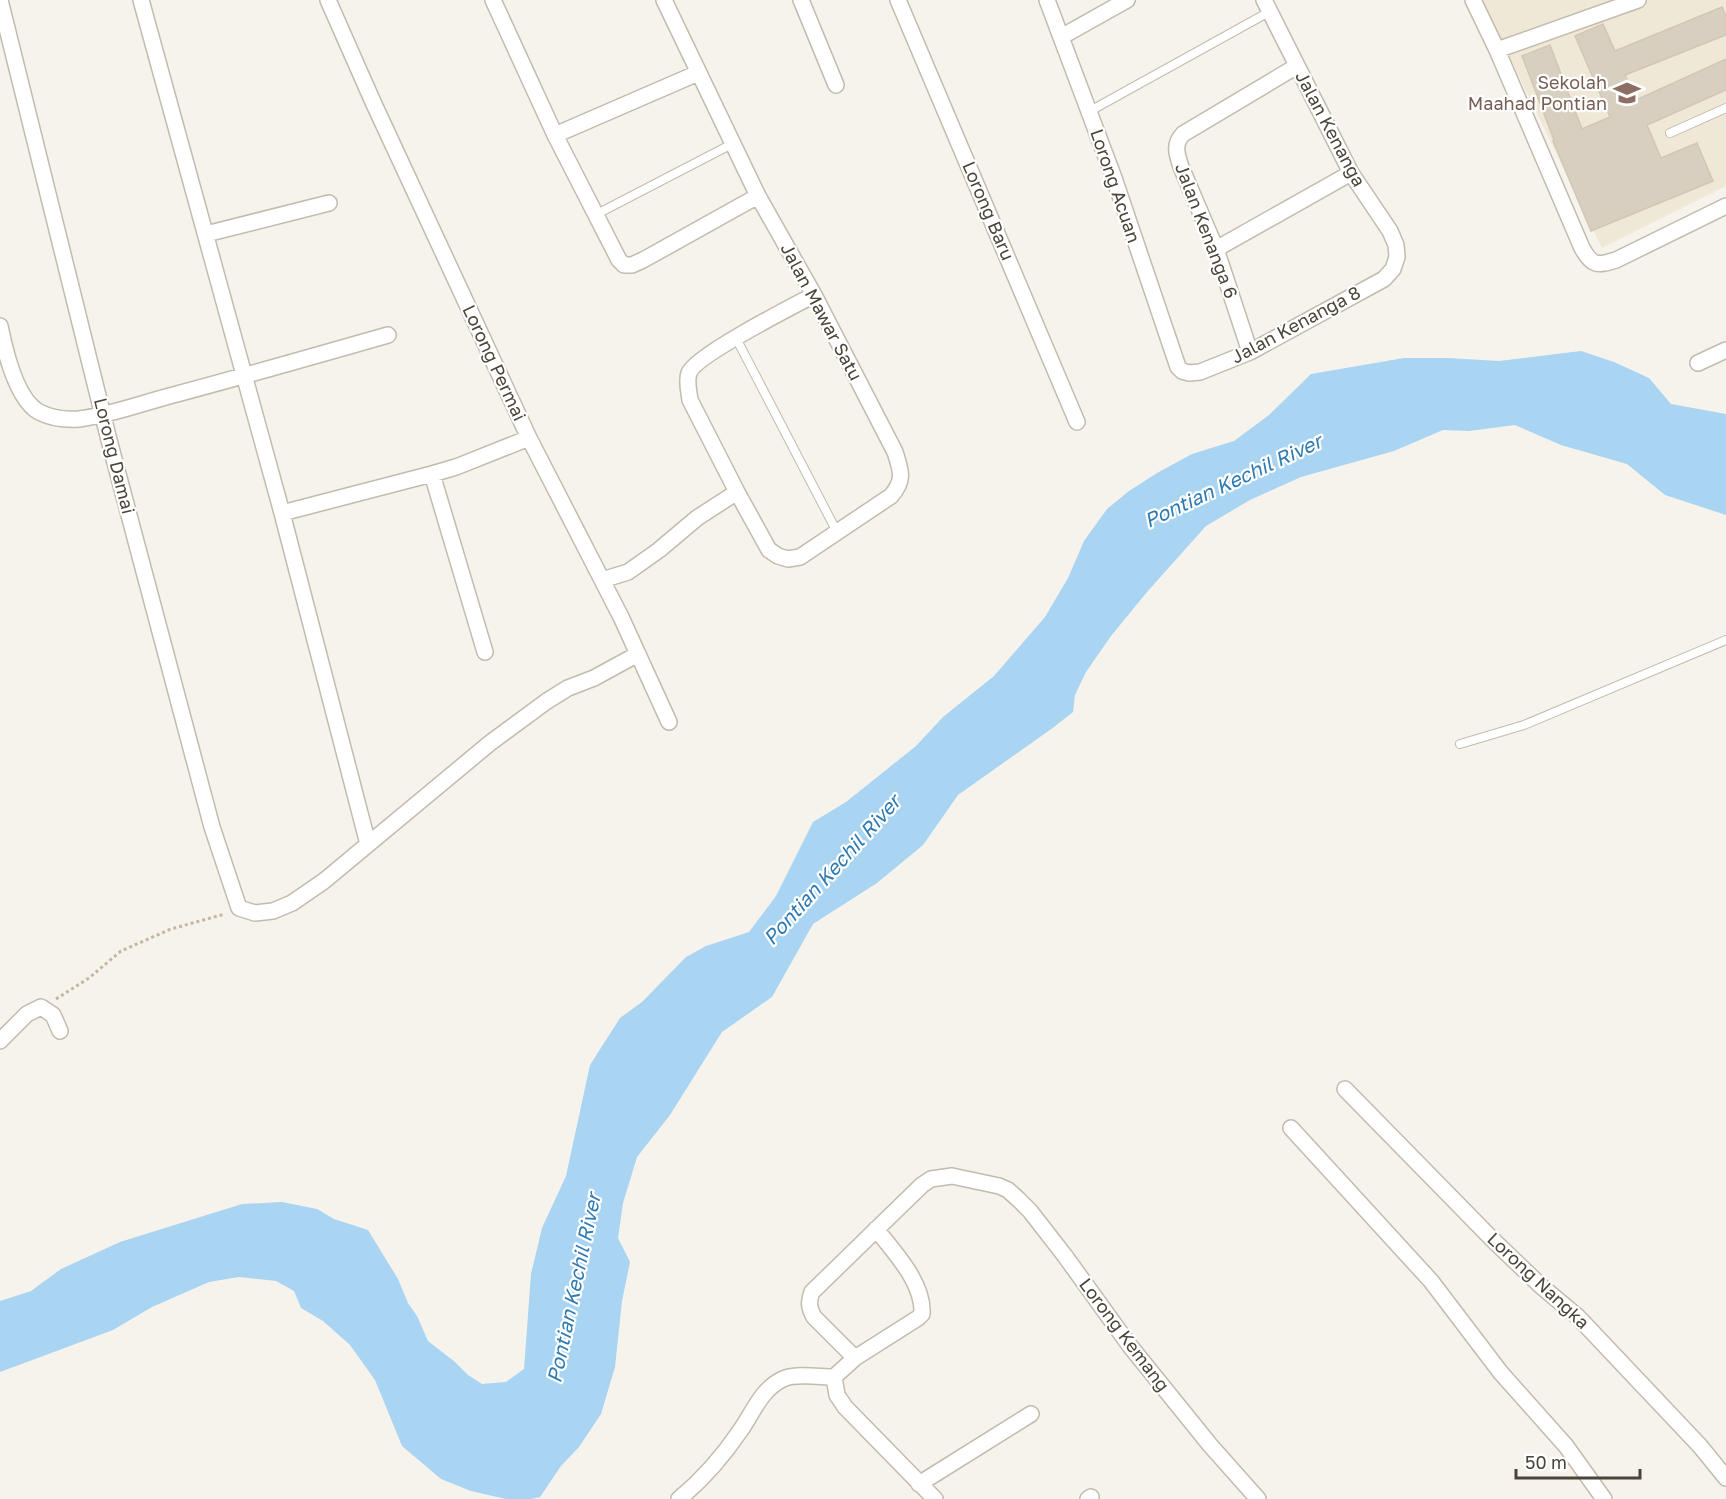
<svg xmlns="http://www.w3.org/2000/svg" width="1726" height="1499" viewBox="0 0 1726 1499" font-family="'Golos Text',sans-serif">
<style>
.education{fill:#efe8d6}
.water{fill:#a9d4f2}
.building{fill:#d8cfc1;stroke:#d3c7b4;stroke-width:1.5}
.lines{fill:none;stroke-linecap:round;stroke-linejoin:round}
.lane-casing{stroke:#c2bbae;stroke-width:10}
.street-casing{stroke:#c2bbae;stroke-width:18}
.path{stroke:#c4b79f;stroke-width:3;stroke-dasharray:3 3;stroke-linecap:butt}
.lane{stroke:#fff;stroke-width:8}
.street{stroke:#fff;stroke-width:15}
.labels{text-anchor:middle;stroke-width:4.5;stroke-linejoin:round;paint-order:stroke}
.education-label{font-size:18px;fill:#785e54;stroke:#fff;text-anchor:end}
.street-label{font-size:18px;fill:#4b4439;stroke:#fff}
.water-label{font-size:20px;font-style:italic;fill:#2e7ab2;stroke:#fff}
</style>
<rect width="100%" height="100%" fill="#f6f3ec"/>
<path class="education" d="M1482,0h244v186l-124,62z"/>
<path class="water" d="M1581,351l33,11 35,16 22,26 55,10v101l-61,-20 -38,-31 -66,-19 -46,-20 -46,6 -26,-1 -49,21 -93,26 -51,23 -44,26 -59,66 -36,44 -25,36 -11,23 -2,17 -19,15 -96,68 -35,50 -46,38 -64,41 -41,73 -50,35 -52,83 -33,42 -14,46 -5,35 12,24 -8,39 -7,66 -14,47 -22,33 -18,19 -21,31 -9,2h-25l-35,-8 -30,-12 -39,-33 -27,-66 -25,-35 -27,-24 -22,-13 -7,-17 -18,-10 -37,-4 -30,5 -57,25 -39,23 -113,42v-71l31,-10 30,-22 59,-27 122,-38 40,-2 35,7 17,10 34,11 30,49 10,24 9,13 11,25 27,21 13,13 14,9 24,-2 18,-13 7,-95 11,-46 24,-52 24,-111 30,-47 22,-16 44,-45 20,-11 43,-14 27,-36 37,-74 33,-20 70,-56 27,-29 51,-41 51,-59 23,-39 16,-37 23,-32 22,-18 28,-18 35,-19 42,-13 35,-26 42,-41 93,-16h43l52,3z"/>
<path class="building" d="M1722,7l4,9v19l-101,40 11,25 90,-41v31l-79,35 14,33 36,-15 16,38 -122,50 -38,-90 1,-1 -32,-84 28,-11 32,84 28,-12 -35,-81 28,-12 12,27z"/>
<g class="lines">
<defs>
<path id="lane" d="M1090,111l179,-99
M1670,133l56,-25
M595,215l137,-71
M736,338l101,194
M1460,744l64,-19 202,-85"/>
<path id="street" d="M0,0l109,440 103,387 27,81 16,5 18,-2 19,-8 32,-22 166,-138 57,-42 21,-13 26,-10 44,-24
M141,0l141,513 86,331
M328,0l45,102 156,336 92,179 48,105
M493,0l62,135 64,125 5,5h8l11,-5 115,-64
M664,0l94,196 56,99 81,157c6,19 10,28 -4,44l-91,61 -12,2 -10,-3 -9,-6 -32,-58 -47,-92c-1,-8 -4,-19 -1,-27 6,-17 104,-67 125,-78
M801,0l35,85
M898,0l179,422
M1047,0l67,178 64,189 4,4 7,2 11,-1 50,-20 134,-73 9,-10 4,-12 -1,-12 -6,-14 -39,-58 -87,-173
M1473,0l24,50 85,198c10,18 15,18 34,12l110,-54
M1061,37l66,-37
M1497,50l141,-50
M555,135l143,-62
M206,234l123,-31
M1216,249l135,-76
M0,326c5,25 16,73 39,86 12,6 26,8 40,7 33,-4 66,-17 98,-25 71,-19 141,-39 211,-59
M1250,352l-34,-103 -35,-82c-4,-12 -8,-23 2,-33l114,-68
M1698,363l28,-13
M432,474l53,178
M282,513l150,-39 24,-7 73,-29
M602,580l26,-8 31,-22 38,-32 40,-26
M0,1041l27,-27 14,-7 12,8 7,16
M1345,1089l149,152 47,45 37,31 122,129 26,32
M1291,1128l140,153 70,92 65,73 38,53
M855,1358l-41,-41c-5,-9 -6,-15 -2,-25l110,-107 9,-6 21,-3 47,10 9,4 11,10 11,11 35,45 65,90 80,99 48,54
M834,1377l21,-19 63,-40 4,-4c2,-31 -28,-62 -46,-85
M834,1377l3,18 8,12 90,92
M919,1484l112,-70
M679,1499c23,-19 44,-43 61,-68 13,-18 21,-42 43,-52 12,-6 37,-2 51,-2
M1088,1499l3,-2"/>
</defs>
<use href="#lane" class="lane-casing"/>
<use href="#street" class="street-casing"/>
<path class="path" d="M56,999l33,-21 32,-27 50,-22 54,-15"/>
<use href="#lane" class="lane"/>
<use href="#street" class="street"/>
</g>
<defs>
<symbol id="school-bare" viewBox="-9 -9 18 18"><path d="M0-5L7-2L0 1L-7-2ZM-4 1L0 2.5L4 1V4Q0 6-4 4Z" fill="#8d6e63" stroke="#fff" stroke-width="2.5" paint-order="stroke"/></symbol>
</defs>
<g fill-rule="evenodd">
<use href="#school-bare" x="1608" y="74" width="38" height="38"/>
</g>
<g class="labels">
<g class="education-label">
<text x="1607" y="89">Sekolah<tspan x="1607" dy="21">Maahad Pontian</tspan></text>
</g>
<g class="street-label">
<text transform="translate(1330 129) rotate(62)" y="6">Jalan Kenanga</text>
<text transform="translate(1115 186) rotate(71)" y="6">Lorong Acuan</text>
<text transform="translate(988 211) rotate(67)" y="6">Lorong Baru</text>
<text transform="translate(1206 231) rotate(69)" y="6">Jalan Kenanga 6</text>
<text transform="translate(821 312) rotate(62)" y="6">Jalan Mawar Satu</text>
<text transform="translate(1296 325) rotate(-28)" y="6">Jalan Kenanga 8</text>
<text transform="translate(494 363) rotate(65)" y="6">Lorong Permai</text>
<text transform="translate(114 456) rotate(76)" y="6">Lorong Damai</text>
<text transform="translate(1538 1281) rotate(43)" y="6">Lorong Nangka</text>
<text transform="translate(1124 1335) rotate(53)" y="6">Lorong Kemang</text>
</g>
<g class="water-label">
<text transform="translate(1233 481) rotate(-25)" y="7">Pontian Kechil River</text>
<text transform="translate(832 870) rotate(-48)" y="7">Pontian Kechil River</text>
<text transform="translate(574 1288) rotate(-78)" y="7">Pontian Kechil River</text>
</g>
</g>
<path d="M1516 1469v9h124v-9" fill="none" stroke="#4b4439" stroke-width="3"/>
<text x="1525" y="1469" font-size="18" fill="#4b4439" stroke="#ffffff" stroke-width="4.5" paint-order="stroke">50 m</text>
</svg>
